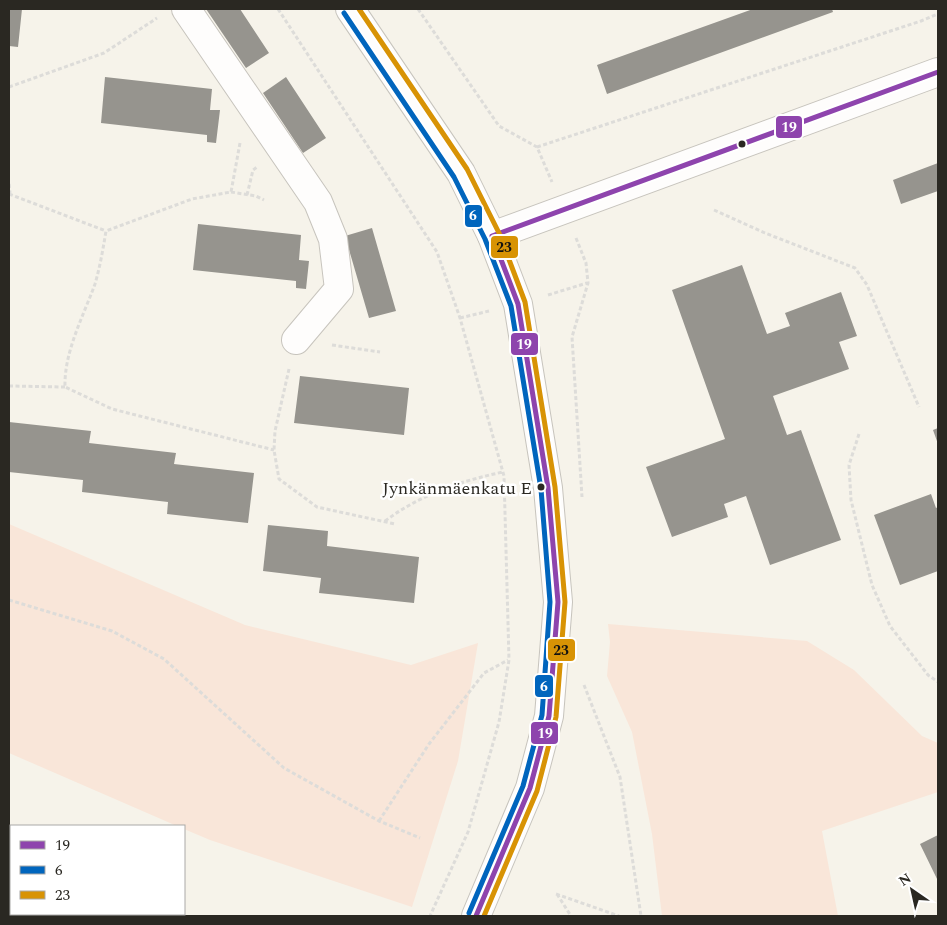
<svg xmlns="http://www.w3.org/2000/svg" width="947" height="925" viewBox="0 0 947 925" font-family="Spectral,serif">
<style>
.green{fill:#f9e6d9}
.building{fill:#96948e}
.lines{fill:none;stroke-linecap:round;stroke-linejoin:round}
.minor-casing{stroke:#c7c4bd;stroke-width:30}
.major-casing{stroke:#c7c4bd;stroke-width:30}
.path{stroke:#dddcd9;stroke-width:3;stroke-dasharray:4 2.5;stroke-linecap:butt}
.minor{stroke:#fefdfc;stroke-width:28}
.major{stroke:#fefdfc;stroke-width:28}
.bus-1-casing{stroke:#fff;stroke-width:9}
.bus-2-casing{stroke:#fff;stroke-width:9}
.bus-3-casing{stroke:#fff;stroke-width:9}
.bus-1{stroke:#8e44ad;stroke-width:5}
.bus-2{stroke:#0065bd;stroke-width:5}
.bus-3{stroke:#d89305;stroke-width:5}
.bus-dot{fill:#2a2822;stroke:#fff;stroke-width:2}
.labels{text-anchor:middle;stroke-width:5;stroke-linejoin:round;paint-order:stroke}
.bus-label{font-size:18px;fill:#2a2822;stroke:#fff;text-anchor:end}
.line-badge{stroke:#fff;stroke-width:2}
.badge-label{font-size:14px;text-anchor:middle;font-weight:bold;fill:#fff}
.pale-badge-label{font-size:14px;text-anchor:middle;font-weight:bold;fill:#111}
</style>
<rect width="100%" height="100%" fill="#f6f3ea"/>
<path class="green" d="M9,524l236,101 166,40 67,-22 -20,118 -46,146 -202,-67 -26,-11v-3h-7l-168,-73z
M608,624l199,17 47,29 68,66 16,7v49l-116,39 16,85h-176l-10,-82 -20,-102 -25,-56 3,-34z"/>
<path class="building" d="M9,9h13l-4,38 -9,-1z
M206,9h34l29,44 -23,15z
M753,9h79l1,3 -226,82 -10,-29z
M105,77l107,12 -2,21h10l-4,33 -9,-1v-7l-106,-12z
M286,77l40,61 -23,15 -40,-60z
M938,163v28l-37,13 -8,-24z
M198,224l103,11 -2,25 10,1 -3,28 -10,-1v-7l-103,-11z
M372,228l24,83 -27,7 -24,-82z
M742,265l25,69 23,-8 -5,-13 56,-21 16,44 -18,6 10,27 -76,27 14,39 14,-5 40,110 -71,25 -24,-69 -22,8 4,13 -56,20 -26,-70 79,-28 -53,-149z
M300,376l109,12 -5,47 -110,-12z
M9,422l82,9 -2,12 87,10 -2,11 80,9 -6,50 -81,-9 1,-12 -86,-10 1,-12 -74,-8z
M938,428v16l-5,-14z
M931,494l5,14 2,-1v64l-38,14 -26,-70z
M268,525l60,6 -1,15 92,11 -5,46 -95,-10 2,-15 -58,-7z
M938,835v46l-18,-37z
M62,914h53v2h-53z"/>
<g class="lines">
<defs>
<path id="minor" d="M186,9l132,193 15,37 6,50 -43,51
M492,236l446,-164"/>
<path id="major" d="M350,9l111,164 31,63 26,68 30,184 10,114 -9,114 -19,72 -54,128"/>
</defs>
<use href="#minor" class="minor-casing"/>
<use href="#major" class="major-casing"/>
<path class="path" d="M278,9l159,243 23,66 44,158 5,184 -10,62 -31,110 -38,84
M418,9l81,117 38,21 15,35
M9,87l95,-34 53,-35
M240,143l-9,49 -39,7 -86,32c-3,18 -6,36 -11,53 -12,33 -31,68 -30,103l47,22 162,41
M537,147l384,-126 17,-7
M9,184l1,9
M231,192l25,4 8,4
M9,194l97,37
M247,195l6,-25 4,-3
M714,210l51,23 90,35 12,17 52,122
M576,238l10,25 2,20 -16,54 10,160
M548,295l39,-12
M460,318l29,-7
M332,345l48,7
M289,369l-14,62 -1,19 5,29 38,28 78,17
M9,386l56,1
M859,434l-10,31 2,35 21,85 18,41 38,49 10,7
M385,521c35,-26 75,-40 118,-49
M9,600l103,31 52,28 120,109 95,53 41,17
M584,685l36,92 21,139
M379,821l50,-77 55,-71 24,-13
M556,894l63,22
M557,894l14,22
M39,914v2"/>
<use href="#minor" class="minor"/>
<use href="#major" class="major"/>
<defs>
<path id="bus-1" d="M476,916l54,-128 19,-72 9,-114 -10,-114 -30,-184 -26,-68 446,-164"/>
<path id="bus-2" d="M344,13l110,164 31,62 26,67 30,183 9,113 -8,113 -19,71 -54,127"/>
<path id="bus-3" d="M359,9l108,160 32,64 26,69 30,185 10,115 -9,115 -19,74 -53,125"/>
</defs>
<use href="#bus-1" class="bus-1-casing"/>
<use href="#bus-2" class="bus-2-casing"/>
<use href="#bus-3" class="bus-3-casing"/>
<use href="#bus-1" class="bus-1"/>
<use href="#bus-2" class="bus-2"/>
<use href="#bus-3" class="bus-3"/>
</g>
<g class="bus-dot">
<circle cx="742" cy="144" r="4.5"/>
<circle cx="541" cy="487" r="4.5"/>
</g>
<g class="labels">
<g class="bus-label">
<text x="532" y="494">Jynkänmäenkatu E</text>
</g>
</g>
<g class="line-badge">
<rect x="775" y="115" width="28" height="24" rx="5" fill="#8e44ad"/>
<rect x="464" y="204" width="19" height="24" rx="5" fill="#0065bd"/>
<rect x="490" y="235" width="29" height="24" rx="5" fill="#d89305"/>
<rect x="510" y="332" width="29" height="24" rx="5" fill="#8e44ad"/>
<rect x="547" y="638" width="29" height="24" rx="5" fill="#d89305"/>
<rect x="534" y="674" width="20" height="24" rx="5" fill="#0065bd"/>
<rect x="530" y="721" width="29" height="24" rx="5" fill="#8e44ad"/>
</g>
<g class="badge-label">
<text x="789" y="132">19</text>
<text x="473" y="220">6</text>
<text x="524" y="349">19</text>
<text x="544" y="691">6</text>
<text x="545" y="738">19</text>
</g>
<g class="pale-badge-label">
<text x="504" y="252">23</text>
<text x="561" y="655">23</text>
</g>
<rect width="947" height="925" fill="none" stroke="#2a2822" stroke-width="20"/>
<rect x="10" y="825" width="175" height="90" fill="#ffffff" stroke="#aaa9a7"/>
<rect x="20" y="841" width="25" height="8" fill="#8e44ad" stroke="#aaa9a7"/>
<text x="55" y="850" font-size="15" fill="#2a2822">19</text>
<rect x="20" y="866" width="25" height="8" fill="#0065bd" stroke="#aaa9a7"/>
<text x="55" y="875" font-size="15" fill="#2a2822">6</text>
<rect x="20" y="891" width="25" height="8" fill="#d89305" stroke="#aaa9a7"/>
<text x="55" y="900" font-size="15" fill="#2a2822">23</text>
<g transform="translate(912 890) rotate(326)" stroke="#ffffff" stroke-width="4" paint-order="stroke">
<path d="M0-4L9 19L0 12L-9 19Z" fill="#2a2822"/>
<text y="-8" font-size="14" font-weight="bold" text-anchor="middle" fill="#2a2822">N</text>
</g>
</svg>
